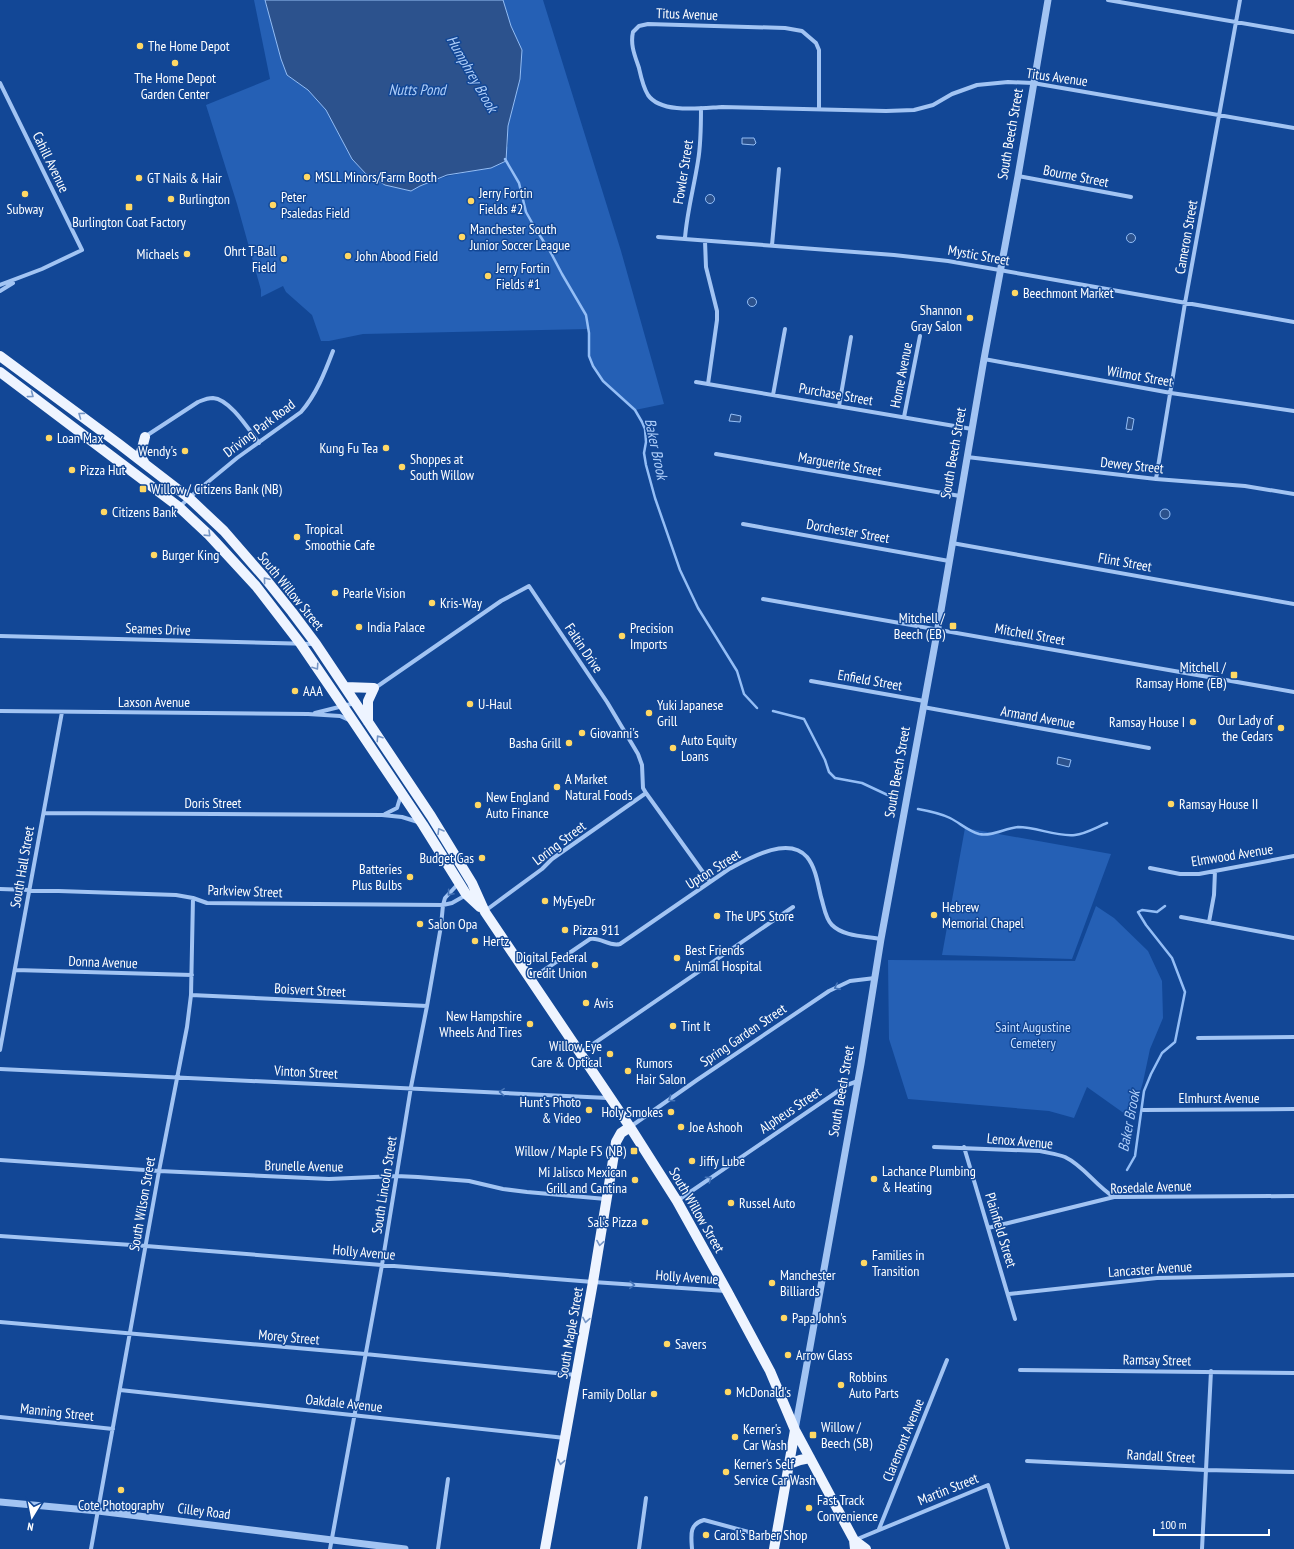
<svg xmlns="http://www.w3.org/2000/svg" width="1294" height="1549" viewBox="0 0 1294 1549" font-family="'PT Sans Narrow',sans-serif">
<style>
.green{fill:#2560b5}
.water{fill:#2c528d;stroke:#94bef6}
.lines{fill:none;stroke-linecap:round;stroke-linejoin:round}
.stream{stroke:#94bef6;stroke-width:2.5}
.minor{stroke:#a2c4f3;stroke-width:4}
.tertiary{stroke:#a2c4f3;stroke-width:7}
.primary{stroke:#eef4ff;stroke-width:10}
.oneway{stroke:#7595c5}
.oneway2{stroke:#4473b7}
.poi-dot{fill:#ffd864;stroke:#124796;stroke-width:1.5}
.labels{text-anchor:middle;stroke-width:3;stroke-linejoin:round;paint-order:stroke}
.street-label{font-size:14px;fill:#fff;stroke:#124796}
.poi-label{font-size:14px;fill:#fff;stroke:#124796;text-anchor:start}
.park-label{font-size:14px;fill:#cadffd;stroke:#124796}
.water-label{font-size:15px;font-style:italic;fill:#aecefa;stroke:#124796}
</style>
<rect width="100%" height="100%" fill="#124796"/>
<path class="green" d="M254,0h11l16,59 6,16 21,15 18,20 26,49 14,15 19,11 26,6c25,-15 52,-18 80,-23l17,-22v-20l12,-47 2,-29 -11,-24 -8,-26h40l78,251 43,153 -29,6c-16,-15 -39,-31 -45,-52 -3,-9 0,-20 -2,-29l-225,5 -34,7h-8l-9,-26 -26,-23 -3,-6 -22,11v-7l-24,-86 -31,-99 64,-26z
M965,828l146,26 -39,105 -130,-4z
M1096,906l18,12 34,33 14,30 1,37 -13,31 -7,33 -11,37 -45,-32 -13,31 -25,-7 -141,-12 -19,-60 -1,-79 187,1z"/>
<path class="water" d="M265,0h238l8,26 11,24 -2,29 -12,47 -2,35 -15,7 -44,7 -27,11 -9,5 -26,-6 -19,-11 -14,-15 -26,-49 -18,-20 -21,-15 -6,-16z
M742,138h12l2,5 -2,2 -12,-1z
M705.5 199a4.5 4.5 0 1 1 9 0a4.5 4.5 0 1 1-9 0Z
M1126.5 238a4.5 4.5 0 1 1 9 0a4.5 4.5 0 1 1-9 0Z
M747.5 302a4.5 4.5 0 1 1 9 0a4.5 4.5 0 1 1-9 0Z
M731,414l10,2 -1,6 -11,-1z
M1128,417l6,2 -2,11 -6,-1z
M1160 514a5 5 0 1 1 10 0a5 5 0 1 1-10 0Z
M1058,757l13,3 -2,7 -12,-3z"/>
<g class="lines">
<path class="stream" d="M505,159l14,24 7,29 9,16 16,25 11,21 24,41 3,18v23l4,10 10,15 32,29 7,12 3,7 1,13 -2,11 2,12 9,33 25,72 18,38 39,63 7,23 13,14
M773,711l31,8 21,41 4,12 6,6 27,5 32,15
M918,809c11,2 22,4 32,9 10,5 18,13 29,16 13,3 26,-6 39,-7 19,0 38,10 57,8 10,-1 22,-8 32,-12
M1127,1170l8,-14 9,-65 7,-17 11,-21 13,-11 10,-50 -13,-34 -26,-33 -8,-13 4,-2 15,2 8,-6"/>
<path class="minor" d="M1108,0l186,32
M0,83l82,167 -40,19 -42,16
M819,109v-59l-3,-7 -14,-12 -17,-3 -137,-4 -9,2 -6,6c-3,13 2,24 6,36 2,9 4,19 9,27 13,19 54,13 74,12l164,4 28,-1 19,-5 19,-11 25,-9 31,-3 25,1 261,45
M1018,176l113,21
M658,237l236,18 54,6 346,61
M685,238c2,-26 9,-51 13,-77 3,-17 3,-35 3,-53
M705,241l1,26 11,44v9l-9,64
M772,245l7,-76
M0,291l13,-8
M984,359l187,34 123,18
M696,382l276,47
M773,395l12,-66
M839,406l12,-69
M904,417l16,-81
M146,436l52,-34c5,-2 9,-4 15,-4 17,1 36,32 46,45
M716,454l244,42
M967,457l189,22 89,7 49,8
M1156,479l29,-176 55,-303
M179,507l18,-16 40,-33 64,-46c15,-17 24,-40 32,-61
M743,524l206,37
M952,543l342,61
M763,599l531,93
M0,636l313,8
M811,681l113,20
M375,688l126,-87 28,-15 78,116 31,52 4,11 1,23 3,5 64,89
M923,707l226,41
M0,711l308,3 32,2 9,4
M315,713l40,-10
M44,813l338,2 20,2 16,5
M385,814l12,-6 4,-13
M1150,868l30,6h19l95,-18
M0,889l176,6 17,3 14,5 236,2 9,-2 14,-8
M485,911l57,-42 10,-10 94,-66
M1181,917l113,21
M1209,922l5,-27 1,-24
M15,970l177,5
M531,979l59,-40c11,-2 19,8 30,5l109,-75c19,-10 59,-34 78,-12 9,11 11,28 14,40 3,9 4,21 11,28 12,12 34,11 49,14
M191,995l236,11
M1198,1038l96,-1
M0,1050l62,-338
M580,1053l213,-146
M0,1069l608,29
M1143,1110l151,-1
M630,1127l67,-47 132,-89 21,-10 25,-3
M934,1147l106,4c8,2 17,3 25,6 19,9 31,29 49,40
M964,1147l51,172
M0,1160l159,11 170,8 67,-3 22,1 51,4 34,8 24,3 79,7
M677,1201l170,-116 11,-4
M988,1228l126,-31 180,-1
M0,1236l146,10 447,36 133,9
M1009,1294l148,-16 137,-3
M0,1322l365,32 211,21
M1020,1370l274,3
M120,1390l445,48
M0,1417l113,12
M1027,1461l178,9 89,2
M879,1529l68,-169
M855,1540l133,-55 20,64
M91,1549l68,-378 28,-144 4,-32 2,-97
M330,1549l52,-284 29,-178 16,-81 14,-80 2,-21 2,-7 13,-14
M438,1549l10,-70
M639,1549l7,-51
M692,1549c-1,-14 -3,-25 12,-29l71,19
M1202,1549l9,-178"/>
<path class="tertiary" d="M795,1430l66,-366 20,-125 58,-317 45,-263 34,-183 30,-176
M0,1502l98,9 307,38"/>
<path class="primary" d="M0,356l119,88 70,54 35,33 40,46 28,35 24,32 115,172 41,67 13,29 145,215 47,74 50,90 43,80 25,59 59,110 1,9
M0,372l179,135 30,28 47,51 44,57 43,63 80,119 43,69 14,13
M144,462l-4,-6 5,-19
M345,687l29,1 -6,13v21
M789,1464l11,-4 10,-2
M854,1540l12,9
M545,1549l48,-267 23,-140 5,-9 9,-6
M774,1549l21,-119"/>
</g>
<defs><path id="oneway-chevron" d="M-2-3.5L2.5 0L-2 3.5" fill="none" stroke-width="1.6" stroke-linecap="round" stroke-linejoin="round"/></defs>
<g class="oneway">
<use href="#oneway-chevron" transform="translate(31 395) rotate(37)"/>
<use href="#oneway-chevron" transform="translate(81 415) rotate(-144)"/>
<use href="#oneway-chevron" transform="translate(208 534) rotate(44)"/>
<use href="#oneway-chevron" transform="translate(266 580) rotate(-130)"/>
<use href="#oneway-chevron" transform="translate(316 667) rotate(56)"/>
<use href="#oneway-chevron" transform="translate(379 738) rotate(-124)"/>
<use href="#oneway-chevron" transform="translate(440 831) rotate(-121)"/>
<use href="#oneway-chevron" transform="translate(600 1243) rotate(99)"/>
<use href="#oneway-chevron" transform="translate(586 1320) rotate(100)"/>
<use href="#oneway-chevron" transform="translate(561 1462) rotate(101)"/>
</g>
<g class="oneway2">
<use href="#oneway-chevron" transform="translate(450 893) rotate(131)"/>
<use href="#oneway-chevron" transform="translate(837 987) rotate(153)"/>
<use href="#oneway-chevron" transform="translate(502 1092) rotate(-177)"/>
<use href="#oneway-chevron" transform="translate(671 1099) rotate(146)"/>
<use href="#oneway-chevron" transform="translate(709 1179) rotate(-34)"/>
<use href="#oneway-chevron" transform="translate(632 1285) rotate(4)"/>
</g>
<g class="poi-dot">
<circle cx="140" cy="46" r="4"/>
<circle cx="175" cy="63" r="4"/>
<circle cx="307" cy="177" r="4"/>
<circle cx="139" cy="178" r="4"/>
<circle cx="25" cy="194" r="4"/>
<circle cx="171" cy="199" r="4"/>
<circle cx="471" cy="201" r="4"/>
<circle cx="273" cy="205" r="4"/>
<rect x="125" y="203" width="8" height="8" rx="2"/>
<circle cx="462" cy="237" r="4"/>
<circle cx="187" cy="254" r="4"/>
<circle cx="348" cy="256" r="4"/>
<circle cx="284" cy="259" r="4"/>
<circle cx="488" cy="276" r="4"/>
<circle cx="1015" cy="293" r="4"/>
<circle cx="970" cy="318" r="4"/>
<circle cx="49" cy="438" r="4"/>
<circle cx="386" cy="448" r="4"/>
<circle cx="185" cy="451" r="4"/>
<circle cx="402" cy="467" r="4"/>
<circle cx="72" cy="470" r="4"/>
<rect x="139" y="485" width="8" height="8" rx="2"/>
<circle cx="104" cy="512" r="4"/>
<circle cx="297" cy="537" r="4"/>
<circle cx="154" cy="555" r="4"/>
<circle cx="335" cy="593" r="4"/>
<circle cx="432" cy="603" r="4"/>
<rect x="949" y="622" width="8" height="8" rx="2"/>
<circle cx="359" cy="627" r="4"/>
<circle cx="622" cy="636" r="4"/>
<rect x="1230" y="671" width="8" height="8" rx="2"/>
<circle cx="295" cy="691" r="4"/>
<circle cx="470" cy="704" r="4"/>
<circle cx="649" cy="713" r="4"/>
<circle cx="1193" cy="722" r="4"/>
<circle cx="1281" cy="728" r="4"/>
<circle cx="582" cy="733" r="4"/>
<circle cx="569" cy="743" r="4"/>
<circle cx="673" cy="748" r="4"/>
<circle cx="557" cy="787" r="4"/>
<circle cx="1171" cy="804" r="4"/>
<circle cx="478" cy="805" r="4"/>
<circle cx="482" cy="858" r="4"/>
<circle cx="410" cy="877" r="4"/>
<circle cx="545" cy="901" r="4"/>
<circle cx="934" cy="915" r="4"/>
<circle cx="717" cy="916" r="4"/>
<circle cx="420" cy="924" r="4"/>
<circle cx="565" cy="930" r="4"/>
<circle cx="475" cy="941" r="4"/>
<circle cx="677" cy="958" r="4"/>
<circle cx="595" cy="965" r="4"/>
<circle cx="586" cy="1003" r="4"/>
<circle cx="530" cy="1024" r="4"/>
<circle cx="673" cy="1026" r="4"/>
<circle cx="610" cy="1054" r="4"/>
<circle cx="628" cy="1071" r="4"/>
<circle cx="589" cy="1110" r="4"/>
<circle cx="671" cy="1112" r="4"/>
<circle cx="681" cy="1127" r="4"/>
<rect x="630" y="1147" width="8" height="8" rx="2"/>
<circle cx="692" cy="1161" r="4"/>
<circle cx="874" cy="1179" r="4"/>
<circle cx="635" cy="1180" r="4"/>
<circle cx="731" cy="1203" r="4"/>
<circle cx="645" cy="1222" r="4"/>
<circle cx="864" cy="1263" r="4"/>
<circle cx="772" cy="1283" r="4"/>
<circle cx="784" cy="1318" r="4"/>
<circle cx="667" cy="1344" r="4"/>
<circle cx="788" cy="1355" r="4"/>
<circle cx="841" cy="1385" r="4"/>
<circle cx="728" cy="1392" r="4"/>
<circle cx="654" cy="1394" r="4"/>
<rect x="809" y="1431" width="8" height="8" rx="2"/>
<circle cx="735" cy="1437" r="4"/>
<circle cx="726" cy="1472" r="4"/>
<circle cx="121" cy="1490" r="4"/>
<circle cx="809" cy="1508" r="4"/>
<circle cx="706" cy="1535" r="4"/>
</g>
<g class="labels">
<g class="street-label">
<text transform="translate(687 14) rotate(2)" y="5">Titus Avenue</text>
<text transform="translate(1057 77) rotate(8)" y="5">Titus Avenue</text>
<text transform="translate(1010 134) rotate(-80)" y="5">South Beech Street</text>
<text transform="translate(51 162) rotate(64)" y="5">Cahill Avenue</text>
<text transform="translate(683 172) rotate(-81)" y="5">Fowler Street</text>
<text transform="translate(1076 176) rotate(11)" y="5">Bourne Street</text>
<text transform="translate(1186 237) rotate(-80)" y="5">Cameron Street</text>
<text transform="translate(979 255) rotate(10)" y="5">Mystic Street</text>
<text transform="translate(901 375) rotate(-79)" y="5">Home Avenue</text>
<text transform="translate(1140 376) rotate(10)" y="5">Wilmot Street</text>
<text transform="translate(836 394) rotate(10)" y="5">Purchase Street</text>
<text transform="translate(259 428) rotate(-37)" y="5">Driving Park Road</text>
<text transform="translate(953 453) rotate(-80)" y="5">South Beech Street</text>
<text transform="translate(840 464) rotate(10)" y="5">Marguerite Street</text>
<text transform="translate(1132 465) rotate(6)" y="5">Dewey Street</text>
<text transform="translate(848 531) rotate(10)" y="5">Dorchester Street</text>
<text transform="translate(1125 562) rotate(10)" y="5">Flint Street</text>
<text transform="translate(291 591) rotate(51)" y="5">South Willow Street</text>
<text transform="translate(158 629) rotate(2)" y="5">Seames Drive</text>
<text transform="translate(1030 634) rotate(10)" y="5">Mitchell Street</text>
<text transform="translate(584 648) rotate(56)" y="5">Faltin Drive</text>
<text transform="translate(870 680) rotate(10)" y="5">Enfield Street</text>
<text x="154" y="707">Laxson Avenue</text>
<text transform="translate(1038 717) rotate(10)" y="5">Armand Avenue</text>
<text transform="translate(897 772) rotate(-80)" y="5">South Beech Street</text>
<text x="213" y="808">Doris Street</text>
<text transform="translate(559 843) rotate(-37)" y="5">Loring Street</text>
<text transform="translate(1232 855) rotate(-9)" y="5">Elmwood Avenue</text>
<text transform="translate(22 867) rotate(-80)" y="5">South Hall Street</text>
<text transform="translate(713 869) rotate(-32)" y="5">Upton Street</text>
<text transform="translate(245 891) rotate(2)" y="5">Parkview Street</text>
<text transform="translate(103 962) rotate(2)" y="5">Donna Avenue</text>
<text transform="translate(310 990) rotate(3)" y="5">Boisvert Street</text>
<text transform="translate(743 1035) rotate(-34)" y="5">Spring Garden Street</text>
<text transform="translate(306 1072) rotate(3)" y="5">Vinton Street</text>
<text transform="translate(841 1091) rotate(-80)" y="5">South Beech Street</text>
<text x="1219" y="1103">Elmhurst Avenue</text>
<text transform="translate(790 1110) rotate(-34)" y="5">Alpheus Street</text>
<text transform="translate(1020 1141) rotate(5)" y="5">Lenox Avenue</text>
<text transform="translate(304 1166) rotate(1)" y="5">Brunelle Avenue</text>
<text transform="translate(384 1185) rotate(-81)" y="5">South Lincoln Street</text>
<text transform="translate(1151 1187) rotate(-2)" y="5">Rosedale Avenue</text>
<text transform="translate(142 1204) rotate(-80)" y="5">South Wilson Street</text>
<text transform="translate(697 1210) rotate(60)" y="5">South Willow Street</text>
<text transform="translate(1001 1230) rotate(73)" y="5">Plainfield Street</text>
<text transform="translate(364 1252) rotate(5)" y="5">Holly Avenue</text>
<text transform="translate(1150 1269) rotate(-4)" y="5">Lancaster Avenue</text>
<text transform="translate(687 1277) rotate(4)" y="5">Holly Avenue</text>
<text transform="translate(570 1333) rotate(-80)" y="5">South Maple Street</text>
<text transform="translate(289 1337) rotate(5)" y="5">Morey Street</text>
<text transform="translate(1157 1360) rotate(1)" y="5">Ramsay Street</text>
<text transform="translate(344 1403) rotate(6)" y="5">Oakdale Avenue</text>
<text transform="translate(57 1412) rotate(6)" y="5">Manning Street</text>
<text transform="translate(903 1440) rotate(-68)" y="5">Claremont Avenue</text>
<text transform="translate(1161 1456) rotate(3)" y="5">Randall Street</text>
<text transform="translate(948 1489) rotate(-22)" y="5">Martin Street</text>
<text transform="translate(204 1511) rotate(7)" y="5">Cilley Road</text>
</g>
<g class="poi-label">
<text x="148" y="51">The Home Depot</text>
<text x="175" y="83" text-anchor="middle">The Home Depot<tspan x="175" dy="16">Garden Center</tspan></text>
<text x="315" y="182">MSLL Minors/Farm Booth</text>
<text x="147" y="183">GT Nails &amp; Hair</text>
<text x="479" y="198">Jerry Fortin<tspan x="479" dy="16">Fields #2</tspan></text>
<text x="281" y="202">Peter<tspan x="281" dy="16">Psaledas Field</tspan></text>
<text x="179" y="204">Burlington</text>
<text x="25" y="214" text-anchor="middle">Subway</text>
<text x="129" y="227" text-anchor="middle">Burlington Coat Factory</text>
<text x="470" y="234">Manchester South<tspan x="470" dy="16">Junior Soccer League</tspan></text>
<text x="276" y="256" text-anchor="end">Ohrt T-Ball<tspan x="276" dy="16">Field</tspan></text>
<text x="179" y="259" text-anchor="end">Michaels</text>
<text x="356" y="261">John Abood Field</text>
<text x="496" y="273">Jerry Fortin<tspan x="496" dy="16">Fields #1</tspan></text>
<text x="1023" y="298">Beechmont Market</text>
<text x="962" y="315" text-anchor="end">Shannon<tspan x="962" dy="16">Gray Salon</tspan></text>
<text x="57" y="443">Loan Max</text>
<text x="378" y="453" text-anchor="end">Kung Fu Tea</text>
<text x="177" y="456" text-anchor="end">Wendy's</text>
<text x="410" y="464">Shoppes at<tspan x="410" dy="16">South Willow</tspan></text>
<text x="80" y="475">Pizza Hut</text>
<text x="151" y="494">Willow / Citizens Bank (NB)</text>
<text x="112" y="517">Citizens Bank</text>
<text x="305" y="534">Tropical<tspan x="305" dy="16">Smoothie Cafe</tspan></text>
<text x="162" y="560">Burger King</text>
<text x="343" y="598">Pearle Vision</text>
<text x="440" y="608">Kris-Way</text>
<text x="945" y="623" text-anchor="end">Mitchell /<tspan x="945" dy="16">Beech (EB)</tspan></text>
<text x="367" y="632">India Palace</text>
<text x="630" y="633">Precision<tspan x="630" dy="16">Imports</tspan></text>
<text x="1226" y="672" text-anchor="end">Mitchell /<tspan x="1226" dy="16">Ramsay Home (EB)</tspan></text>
<text x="303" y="696">AAA</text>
<text x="478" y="709">U-Haul</text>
<text x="657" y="710">Yuki Japanese<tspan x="657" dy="16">Grill</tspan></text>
<text x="1273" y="725" text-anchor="end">Our Lady of<tspan x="1273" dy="16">the Cedars</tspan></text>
<text x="1185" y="727" text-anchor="end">Ramsay House I</text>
<text x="590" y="738">Giovanni's</text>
<text x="681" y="745">Auto Equity<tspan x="681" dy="16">Loans</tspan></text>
<text x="561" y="748" text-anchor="end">Basha Grill</text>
<text x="565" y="784">A Market<tspan x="565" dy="16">Natural Foods</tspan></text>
<text x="486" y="802">New England<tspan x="486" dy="16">Auto Finance</tspan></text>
<text x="1179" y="809">Ramsay House II</text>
<text x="474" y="863" text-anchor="end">Budget Gas</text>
<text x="402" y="874" text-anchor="end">Batteries<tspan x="402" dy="16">Plus Bulbs</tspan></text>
<text x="553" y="906">MyEyeDr</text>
<text x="942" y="912">Hebrew<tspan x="942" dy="16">Memorial Chapel</tspan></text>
<text x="725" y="921">The UPS Store</text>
<text x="428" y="929">Salon Opa</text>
<text x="573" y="935">Pizza 911</text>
<text x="483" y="946">Hertz</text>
<text x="685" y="955">Best Friends<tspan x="685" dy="16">Animal Hospital</tspan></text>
<text x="587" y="962" text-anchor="end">Digital Federal<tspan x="587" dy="16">Credit Union</tspan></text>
<text x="594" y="1008">Avis</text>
<text x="522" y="1021" text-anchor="end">New Hampshire<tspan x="522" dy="16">Wheels And Tires</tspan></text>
<text x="681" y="1031">Tint It</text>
<text x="602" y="1051" text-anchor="end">Willow Eye<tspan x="602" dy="16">Care &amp; Optical</tspan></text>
<text x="636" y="1068">Rumors<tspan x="636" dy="16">Hair Salon</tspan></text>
<text x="581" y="1107" text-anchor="end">Hunt's Photo<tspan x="581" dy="16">&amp; Video</tspan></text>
<text x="663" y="1117" text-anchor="end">Holy Smokes</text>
<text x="689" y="1132">Joe Ashooh</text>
<text x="626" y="1156" text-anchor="end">Willow / Maple FS (NB)</text>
<text x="700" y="1166">Jiffy Lube</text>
<text x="882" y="1176">Lachance Plumbing<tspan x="882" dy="16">&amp; Heating</tspan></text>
<text x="627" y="1177" text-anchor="end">Mi Jalisco Mexican<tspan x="627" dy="16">Grill and Cantina</tspan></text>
<text x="739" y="1208">Russel Auto</text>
<text x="637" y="1227" text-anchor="end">Sal's Pizza</text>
<text x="872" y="1260">Families in<tspan x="872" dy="16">Transition</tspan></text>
<text x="780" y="1280">Manchester<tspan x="780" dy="16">Billiards</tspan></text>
<text x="792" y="1323">Papa John's</text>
<text x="675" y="1349">Savers</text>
<text x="796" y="1360">Arrow Glass</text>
<text x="849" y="1382">Robbins<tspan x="849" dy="16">Auto Parts</tspan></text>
<text x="736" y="1397">McDonald's</text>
<text x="646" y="1399" text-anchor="end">Family Dollar</text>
<text x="821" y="1432">Willow /<tspan x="821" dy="16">Beech (SB)</tspan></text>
<text x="743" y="1434">Kerner's<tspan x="743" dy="16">Car Wash</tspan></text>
<text x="734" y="1469">Kerner's Self<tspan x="734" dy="16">Service Car Wash</tspan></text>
<text x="817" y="1505">Fast Track<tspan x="817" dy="16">Convenience</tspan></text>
<text x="121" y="1510" text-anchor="middle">Cote Photography</text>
<text x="714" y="1540">Carol's Barber Shop</text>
</g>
<g class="park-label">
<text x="1033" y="1032">Saint Augustine<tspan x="1033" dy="16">Cemetery</tspan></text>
</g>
<g class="water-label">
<text transform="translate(472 74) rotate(60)" y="5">Humphrey Brook</text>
<text x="417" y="95">Nutts Pond</text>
<text transform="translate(656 449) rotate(78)" y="5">Baker Brook</text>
<text transform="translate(1129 1121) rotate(-79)" y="5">Baker Brook</text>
</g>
</g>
<g transform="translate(32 1517) rotate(190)" stroke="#124796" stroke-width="3" paint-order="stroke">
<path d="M0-3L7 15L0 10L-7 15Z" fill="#ffffff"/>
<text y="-6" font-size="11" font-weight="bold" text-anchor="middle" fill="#ffffff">N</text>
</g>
<path d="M1154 1529v6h115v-6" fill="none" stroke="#ffffff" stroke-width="2"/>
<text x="1160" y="1529" font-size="12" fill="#ffffff" stroke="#124796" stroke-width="3" paint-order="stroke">100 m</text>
</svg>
